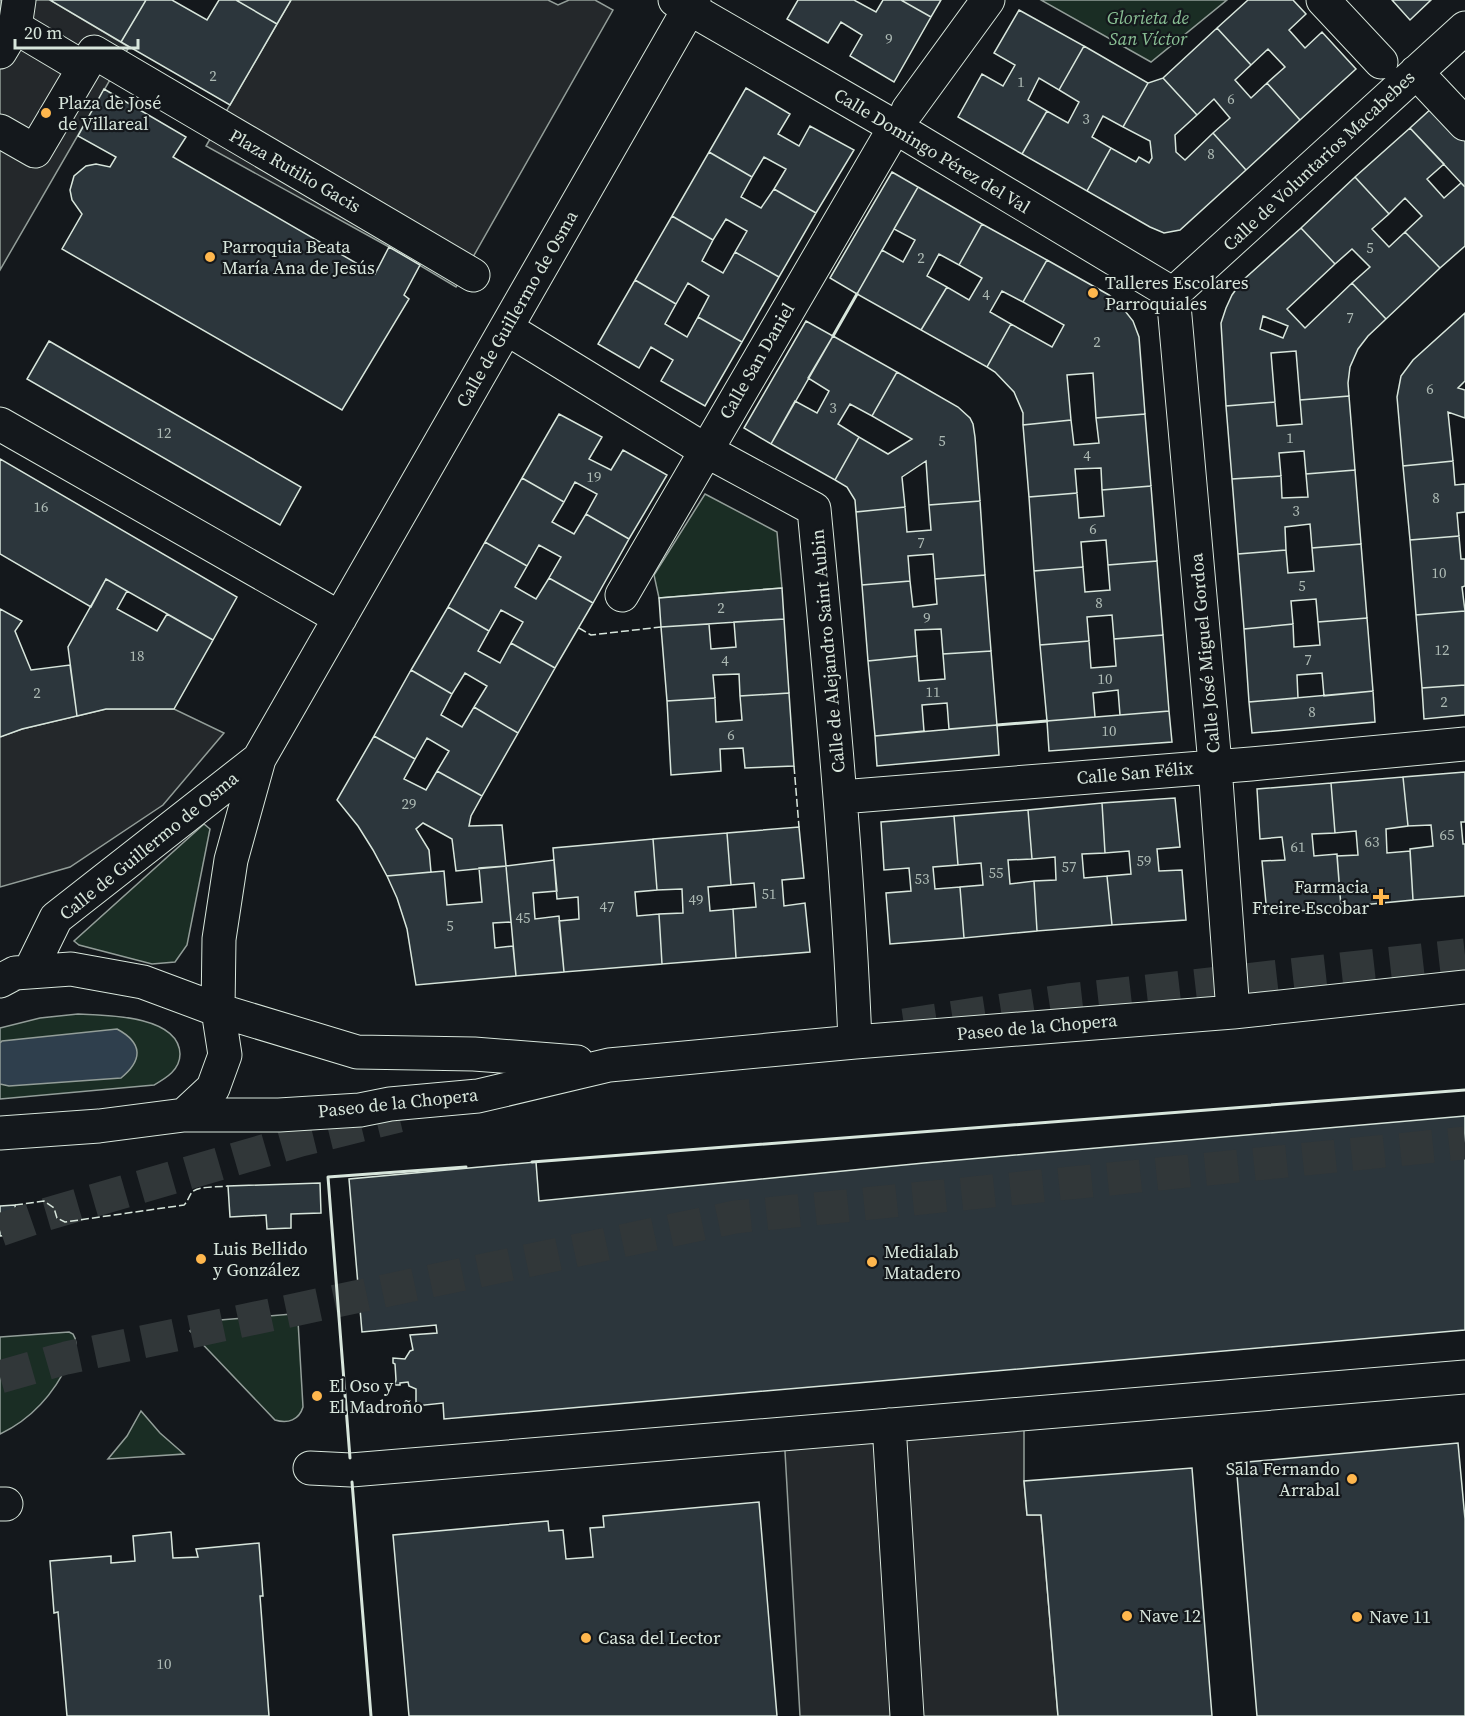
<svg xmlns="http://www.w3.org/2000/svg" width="1465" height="1716" viewBox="0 0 1465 1716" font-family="'Source Serif 4',serif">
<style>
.green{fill:#1a2d24;stroke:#939e99;stroke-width:1.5}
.parking{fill:#24282b;stroke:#939e99;stroke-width:1.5}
.water{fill:#2f3f4d;stroke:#939e99;stroke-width:1.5}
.building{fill:#2c363c;stroke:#d8e6dc;stroke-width:1.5;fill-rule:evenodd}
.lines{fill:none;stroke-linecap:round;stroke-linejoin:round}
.highway-tunnel{stroke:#313739;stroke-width:33;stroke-dasharray:33 16;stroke-linecap:butt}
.minor-casing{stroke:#d8e6dc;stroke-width:35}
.minor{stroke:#14181c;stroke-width:33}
.fence{stroke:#d8e6dc;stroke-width:1.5;stroke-dasharray:8 3;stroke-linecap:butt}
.wall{stroke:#d8e6dc;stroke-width:3}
.poi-dot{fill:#ffb74d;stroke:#14181c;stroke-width:2}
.labels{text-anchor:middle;stroke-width:4.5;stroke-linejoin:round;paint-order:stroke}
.number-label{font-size:15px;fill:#adbab4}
.park-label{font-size:18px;font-style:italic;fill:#8ac095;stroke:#14181c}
.poi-label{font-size:18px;fill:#d8e6dc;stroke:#14181c;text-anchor:start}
.street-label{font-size:18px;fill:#d8e6dc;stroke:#14181c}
</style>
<rect width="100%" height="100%" fill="#14181c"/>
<path class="green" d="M1041,0h186l-76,62z
M705,494l72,38 5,56 -123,10 -5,-23z
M204,824l6,5 -23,116 -12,17 -23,2 -73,-19 -5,-4z
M78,1014c27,1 101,1 102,40 0,16 -14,24 -26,31l-154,14v-71l40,-10z
M292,1314l6,7 5,86c-4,13 -15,17 -28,13l-85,-89 6,-9z
M69,1332l4,2c6,9 1,17 -3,26 -15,32 -38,59 -70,74v-97z
M141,1411l19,22 24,21 -76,5 19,-23z"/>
<path class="parking" d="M0,0h50l79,47 -129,223z
M291,0h257l10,5 11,-5h26l18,10 -157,277 -67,-40 -183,-101z
M106,709h68l50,24 -61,72 -93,62 -70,20v-150l22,-8z
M1024,1414v67l3,34h14l17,201h-258l-16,-282z"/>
<path class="water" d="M117,1029c26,14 26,31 4,49l-112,8 -9,-2v-41l2,-2z"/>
<path class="building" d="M50,0h96l-25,42z
M146,0h26l35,20 12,-20h17l41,24 -47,81 -109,-63z
M236,0h55l-14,24z
M798,0h56l22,12 7,-12h18l30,17 -37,65 -44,-26 12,-21 -21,-13 -13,21 -41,-24z
M901,0h40l-10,17z
M1248,0h45l13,14 -17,16 16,18 17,-16 34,37 -56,51 -33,-37 18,-16 -17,-18 -17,16 -34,-37z
M1392,0h39l-21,20z
M1019,10l65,36 -25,44 -20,-12 -11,22 19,11 -25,43 -64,-37 24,-43 21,12 12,-21 -21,-12z
M1217,28l34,37 -16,15 16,18 16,-15 33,37 -54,50 -33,-37 17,-15 -16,-19 -17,16 -34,-37z
M1084,46l64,37 -25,44 -20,-11 -11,21 19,11 -24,43 -65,-37 25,-43 21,12 11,-21 -20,-12z
M1163,78l34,37 -22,20 1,17 9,8 28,-27 33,37 -66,60 -16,3 -14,-6 -63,-36 24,-43 25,14 3,-5 10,6 3,-5 -2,-17 -27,-14 25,-44z
M746,88l44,26 -12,20 21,12 11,-20 44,24 -38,63 -42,-24 12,-20 -22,-12 -12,20 -43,-25z
M104,89l82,48 -13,20 202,117 14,-27 31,18 -16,30 5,4 -67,111 -280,-161 20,-35 -10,-14 -2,-10 4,-14 12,-10 10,-2 14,3 6,-10 -38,-21z
M1433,107l32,34v46l-55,-59z
M1410,128l34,36 -17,15 17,19 17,-15 4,4v59l-25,22 -35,-36 17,-16 -17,-18 -16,16 -34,-37z
M709,152l43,25 -11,20 20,11 13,-19 42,24 -37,64 -44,-25 12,-21 -21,-12 -13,21 -41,-24z
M892,172l26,15 -61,107 -27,-16z
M1355,177l34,37 -17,15 17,18 16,-15 35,36 -54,51 -34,-36 18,-16 -18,-18 -17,15 -34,-36z
M918,187l64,37 -23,41 -20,-11 -12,22 20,11 -26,43 -64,-36 25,-44 21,12 12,-22 -21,-11z
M672,216l41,24 -11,21 21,12 12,-21 44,25 -37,65 -44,-25 11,-21 -21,-13 -12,21 -41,-24z
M982,224l65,36 -24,42 -21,-11 -12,21 21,12 -24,43 -66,-37 26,-43 22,13 13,-22 -23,-13z
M1301,228l34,36 -48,45 18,19 47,-45 34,36 -18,17 -10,13 -8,18 -2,16 1,13 -49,4 -4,-49 -25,2 4,49 -49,4 -5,-83 5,-15 6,-13 10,-14zM1263,316l25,10 -5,12 -23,-9z
M1047,260l62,35 9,7 15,19 6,16 6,77 -49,4 -3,-45 -26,2 4,45 -48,5v-12l-9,-21 -19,-20 -8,-5 24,-43 41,23 12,-22 -41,-23z
M635,280l41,24 -11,20 22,13 11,-20 44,25 -37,64 -44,-25 12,-21 -22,-13 -12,21 -41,-24z
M1465,313v68l-7,7 7,2v28l-17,-6 5,49 -50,5 -6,-69 4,-21 12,-16z
M806,321l27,15 -62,108 -27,-16z
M833,336l64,36 -25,44 -22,-12 -12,20 21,13 -24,43 -64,-36 24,-43 22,12 12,-22 -21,-13z
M49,341l252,146 -21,38 -253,-146z
M897,372l61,35 12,11 3,6 2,13 5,64 -51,4 -3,-44 -24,16 3,30 -49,5 -1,-12 -8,-13 -12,-7 24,-43 29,17 24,-15 -40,-23z
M1349,396l6,74 -49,4 -2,-23 -25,2 2,23 -49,3 -6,-73 49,-4 2,24 25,-2 -2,-24z
M559,414l43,23 -13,22 22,11 12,-20 44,25 -38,64 -43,-25 11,-20 -22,-12 -11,20 -42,-24z
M1145,414l6,72 -49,4 -1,-22 -26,1 2,24 -48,4 -6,-72 48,-5 3,25 25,-2 -3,-25z
M0,459l237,138 -24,43 -107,-61 -15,28 -91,-53z
M1453,461l2,24 10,-1v28l-8,1 2,23 -49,4 -7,-74z
M1355,470l6,74 -49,4 -2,-24 -25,3 1,23 -48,4 -6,-75 49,-3 1,22 26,-1 -2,-23z
M522,478l42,24 -12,20 22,12 12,-20 43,25 -36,64 -44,-25 12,-21 -22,-12 -12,21 -42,-24z
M1151,486l6,75 -49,4 -2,-25 -25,2 2,25 -49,4 -5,-74 48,-4 2,25 25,-2 -2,-26z
M980,501l5,74 -50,4 -2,-25 -25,2 2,25 -48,4 -6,-73 49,-5 2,25 24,-2 -2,-25z
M1459,536l2,23h4v27l-3,1 3,24 -49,4 -6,-75z
M485,542l42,24 -12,21 21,12 13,-21 44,25 -38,65 -44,-25 12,-21 -22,-12 -12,21 -41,-24z
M1361,544l6,74 -49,4 -2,-23 -25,2 2,23 -49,5 -6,-75 48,-4 2,23 26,-2 -2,-23z
M1157,561l6,74 -49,4 -2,-24 -25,2 2,24 -49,4 -6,-74 49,-4 2,25 25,-2 -2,-25z
M985,575l6,76 -48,3 -2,-25 -26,1 2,26 -49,5 -6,-76 48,-4 3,26 24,-3 -2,-25z
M106,579l21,12 -10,18 40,22 10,-17 46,26 -39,69h-68l-29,7 -9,-69z
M782,588l2,31 -123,8 -2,-29z
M448,607l41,24 -11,20 22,12 11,-20 44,25 -37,65 -44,-26 13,-21 -22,-13 -13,21 -41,-24z
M0,609l22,12 -7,10 16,39 39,-5 7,51 -55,13 -22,8z
M1465,611v74l-43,3 -6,-73z
M1367,618l6,73 -49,5 -2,-23 -25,2 1,23 -49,4 -5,-73 49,-5 1,23 26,-2 -2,-23z
M784,619l5,74 -49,3 -1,-22 -26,1 2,23 -48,3 -6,-74 48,-3 2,25 25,-2 -2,-25z
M1163,635l6,76 -49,4 -2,-25 -25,3 2,24 -48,4 -7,-76 49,-4 2,27 25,-2 -2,-27z
M991,651l6,74 -48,4 -2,-26 -25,2 2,26 -49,5 -7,-75 49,-5 2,25 26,-2 -2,-25z
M411,670l41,24 -11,21 21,12 12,-20 44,26 -36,63 -45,-25 12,-20 -22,-13 -12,21 -41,-23z
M1465,685v30l-41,4 -2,-31z
M1373,691l2,31 -123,11 -3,-31z
M789,693l5,73 -49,2 -2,-20 -23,1 1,22 -50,4 -4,-74 48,-3 1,24 26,-2 -2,-24z
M1169,711l3,31 -123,9 -2,-30z
M997,725l2,30 -122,11 -2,-30z
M374,736l41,23 -11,20 22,11 11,-19 45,25 -11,20 -2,10 33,-1 4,41 -50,5 -4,-32 -29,-16 -7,6 13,21 2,22 -44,4 -14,-26 -15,-24 -21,-26z
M1465,772v50h-4l2,22h2v52l-52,4 -3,-51 23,-3 -2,-21 -23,1 -5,-49z
M1403,777l5,49 -22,3 1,24 23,-2 3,49 -72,7 -4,-51 21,-1 -2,-24 -21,2 -4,-50z
M1331,783l4,50 -23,1 2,22 23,-2 4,53 -74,7 -5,-53 23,-1 -3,-23 -22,2 -3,-50z
M1175,798l5,49 -23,2 2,22 23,-1 4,50 -74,5 -5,-49 24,-2 -2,-23 -24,2 -3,-50z
M1102,803l3,50 -23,1 2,24 23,-2 5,49 -75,6 -3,-50 22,-1 -1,-23 -23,2 -4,-49z
M1028,810l4,49 -24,1 2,24 24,-3 3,50 -73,7 -4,-51 23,-2 -2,-22 -23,2 -4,-49z
M954,816l4,49 -25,2 2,22 25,-2 4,51 -74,6 -4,-51 25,-2 -2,-23 -25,2 -3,-48z
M799,827l5,51 -22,2 2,26 21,-3 5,49 -74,6 -3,-49 23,-2 -2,-24 -23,2 -4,-52z
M727,833l4,52 -23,2 2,24 23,-2 3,49 -74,6 -3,-50 24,-1 -1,-24 -25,1 -4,-51z
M653,839l4,51 -22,2 2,24 22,-2 3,50 -98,8 -5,-51 20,-2 -1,-22 -21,2 -4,-51z
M554,860l3,31 -24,2 2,26 24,-3 5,56 -48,4 -10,-110z
M506,866l5,56 -18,1 2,25 18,-2 3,30 -100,9 -9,-56 -10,-31 -10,-22 57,-5 3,34 35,-3 -3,-34z
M1465,1116v214l-1021,89 -1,-16 -27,3v-17l-7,-3 -1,-4 -8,1v2h-4l-1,-1 1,-4 -1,-16 -2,-1v-5l12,1 5,-8 3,-1 -3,-15 27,-2 -1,-8 -74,7 -13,-153 187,-17 3,39 385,-38z
M320,1183l1,30 -30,1v14l-24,1 -1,-14 -36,2 -2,-31z
M15,1205l2,29 -17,2v-30z
M1458,1443l7,76v197h-208l-21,-253z
M1192,1468l20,248h-154l-17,-201h-14l-3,-34z
M759,1502l18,214h-368l-16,-181 155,-14 1,10 14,-1 3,29 27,-2 -3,-29 14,-1 -1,-11z
M171,1532l2,26 25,-1 -2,-8 63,-6 4,53h-3l9,120h-202l-9,-104 -4,1 -4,-52 61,-5v7l24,-2 -2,-25z"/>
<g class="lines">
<path class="highway-tunnel" d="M904,1025l164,-25 397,-45
M0,1230l37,-13 264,-77 98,-24
M0,1377l66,-19 669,-141 730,-74"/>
<defs>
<path id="minor" d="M675,0l220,127 278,167
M1323,0l58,62
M0,52l15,-25 4,-27
M84,68l10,-16 379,223
M1416,72l49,52
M908,110l80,-110
M0,131l35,20 49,-83 -69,-41
M1173,294l41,459 19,259
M1173,294l292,-266
M506,328l199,122 109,59c17,178 34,355 41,533
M0,424l340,194
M622,595l273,-468
M841,797l410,-33 214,-20
M30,971l26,-53 203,-159
M0,981l15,-8 56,-4 72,13 75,28 139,42 117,2 103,8
M184,1115l29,-27 12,-33 -7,-45 1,-71 12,-79 28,-101 435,-759
M0,1133l99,-7 85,-11h95l81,-5 30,-6 88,-8 131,-31 246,-23 378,-30 232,-25
M889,1425l18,291
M310,1468l41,2 60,-5 1054,-88
M0,1504h6"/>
</defs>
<use href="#minor" class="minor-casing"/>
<use href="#minor" class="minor"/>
<path class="fence" d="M579,628l12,7 70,-8
M794,766l5,61
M15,1205l29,-4 10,7 3,10 8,4 119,-17c4,-4 5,-9 8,-13 6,-6 28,-5 36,-6"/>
<path class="wall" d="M833,336l24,-42
M997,725l50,-4
M532,1162l933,-72
M350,1458l-22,-281 138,-10
M352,1482l19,234"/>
</g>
<g class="poi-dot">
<circle cx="46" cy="113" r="6"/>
<circle cx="210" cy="257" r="6"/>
<circle cx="1093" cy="293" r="6"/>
<path d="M1378 888h6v6h6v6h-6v6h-6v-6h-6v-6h6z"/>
<circle cx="201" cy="1259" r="6"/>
<circle cx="872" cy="1262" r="6"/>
<circle cx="317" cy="1396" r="6"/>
<circle cx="1352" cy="1479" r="6"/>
<circle cx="1127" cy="1616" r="6"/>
<circle cx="1357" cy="1617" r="6"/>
<circle cx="586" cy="1638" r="6"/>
</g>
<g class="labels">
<g class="number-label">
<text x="889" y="44">9</text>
<text x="213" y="81">2</text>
<text x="1021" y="87">1</text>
<text x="1231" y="104">6</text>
<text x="1086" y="124">3</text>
<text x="1211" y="159">8</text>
<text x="1370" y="253">5</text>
<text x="921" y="263">2</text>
<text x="986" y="300">4</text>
<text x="1350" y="323">7</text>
<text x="1097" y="347">2</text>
<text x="1430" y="394">6</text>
<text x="833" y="413">3</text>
<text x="164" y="438">12</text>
<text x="1290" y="443">1</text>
<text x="942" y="446">5</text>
<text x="1087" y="461">4</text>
<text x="594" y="482">19</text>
<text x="1436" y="503">8</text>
<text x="41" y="512">16</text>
<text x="1296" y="516">3</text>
<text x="1093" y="534">6</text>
<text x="921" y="548">7</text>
<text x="1439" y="578">10</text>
<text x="1302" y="591">5</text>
<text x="1099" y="608">8</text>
<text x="721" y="613">2</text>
<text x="927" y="623">9</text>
<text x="1442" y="655">12</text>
<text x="137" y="661">18</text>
<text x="1308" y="665">7</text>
<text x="725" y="666">4</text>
<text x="1105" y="684">10</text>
<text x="933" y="697">11</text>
<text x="37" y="698">2</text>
<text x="1444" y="707">2</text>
<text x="1312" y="717">8</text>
<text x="1109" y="736">10</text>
<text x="731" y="740">6</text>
<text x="409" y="809">29</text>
<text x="1447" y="840">65</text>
<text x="1372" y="847">63</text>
<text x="1298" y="852">61</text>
<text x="1144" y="866">59</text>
<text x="1069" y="872">57</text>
<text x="996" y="878">55</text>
<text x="922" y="884">53</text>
<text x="769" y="899">51</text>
<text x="696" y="905">49</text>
<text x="607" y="912">47</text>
<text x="523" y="923">45</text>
<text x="450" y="931">5</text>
<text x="164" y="1669">10</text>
</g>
<g class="park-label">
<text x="1148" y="24">Glorieta de<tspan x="1148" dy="21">San Víctor</tspan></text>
</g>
<g class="poi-label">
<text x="58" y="109">Plaza de José<tspan x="58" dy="21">de Villareal</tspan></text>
<text x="222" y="253">Parroquia Beata<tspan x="222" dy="21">María Ana de Jesús</tspan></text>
<text x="1105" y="289">Talleres Escolares<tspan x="1105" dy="21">Parroquiales</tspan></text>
<text x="1369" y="893" text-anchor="end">Farmacia<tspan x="1369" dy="21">Freire Escobar</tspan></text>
<text x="213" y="1255">Luis Bellido<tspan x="213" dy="21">y González</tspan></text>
<text x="884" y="1258">Medialab<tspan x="884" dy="21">Matadero</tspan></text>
<text x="329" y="1392">El Oso y<tspan x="329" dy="21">El Madroño</tspan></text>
<text x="1340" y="1475" text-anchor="end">Sala Fernando<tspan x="1340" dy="21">Arrabal</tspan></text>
<text x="1139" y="1622">Nave 12</text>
<text x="1369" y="1623">Nave 11</text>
<text x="598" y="1644">Casa del Lector</text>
</g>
<g class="street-label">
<text transform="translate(932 151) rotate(31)" y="6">Calle Domingo Pérez del Val</text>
<text transform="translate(1319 161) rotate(-43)" y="6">Calle de Voluntarios Macabebes</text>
<text transform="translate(295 171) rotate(30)" y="6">Plaza Rutilio Gacis</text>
<text transform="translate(517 309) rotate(-60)" y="6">Calle de Guillermo de Osma</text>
<text transform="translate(757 361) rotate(-60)" y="6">Calle San Daniel</text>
<text transform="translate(828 651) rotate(-95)" y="6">Calle de Alejandro Saint Aubin</text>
<text transform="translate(1205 653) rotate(-95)" y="6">Calle José Miguel Gordoa</text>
<text transform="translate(1135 773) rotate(-5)" y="6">Calle San Félix</text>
<text transform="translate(149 846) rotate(-39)" y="6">Calle de Guillermo de Osma</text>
<text transform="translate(1037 1027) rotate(-5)" y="6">Paseo de la Chopera</text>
<text transform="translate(398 1103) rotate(-6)" y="6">Paseo de la Chopera</text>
</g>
</g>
<path d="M15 39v9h123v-9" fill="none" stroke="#d8e6dc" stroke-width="3"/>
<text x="24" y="39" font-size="18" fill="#d8e6dc" stroke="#14181c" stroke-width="4.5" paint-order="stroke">20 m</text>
</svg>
